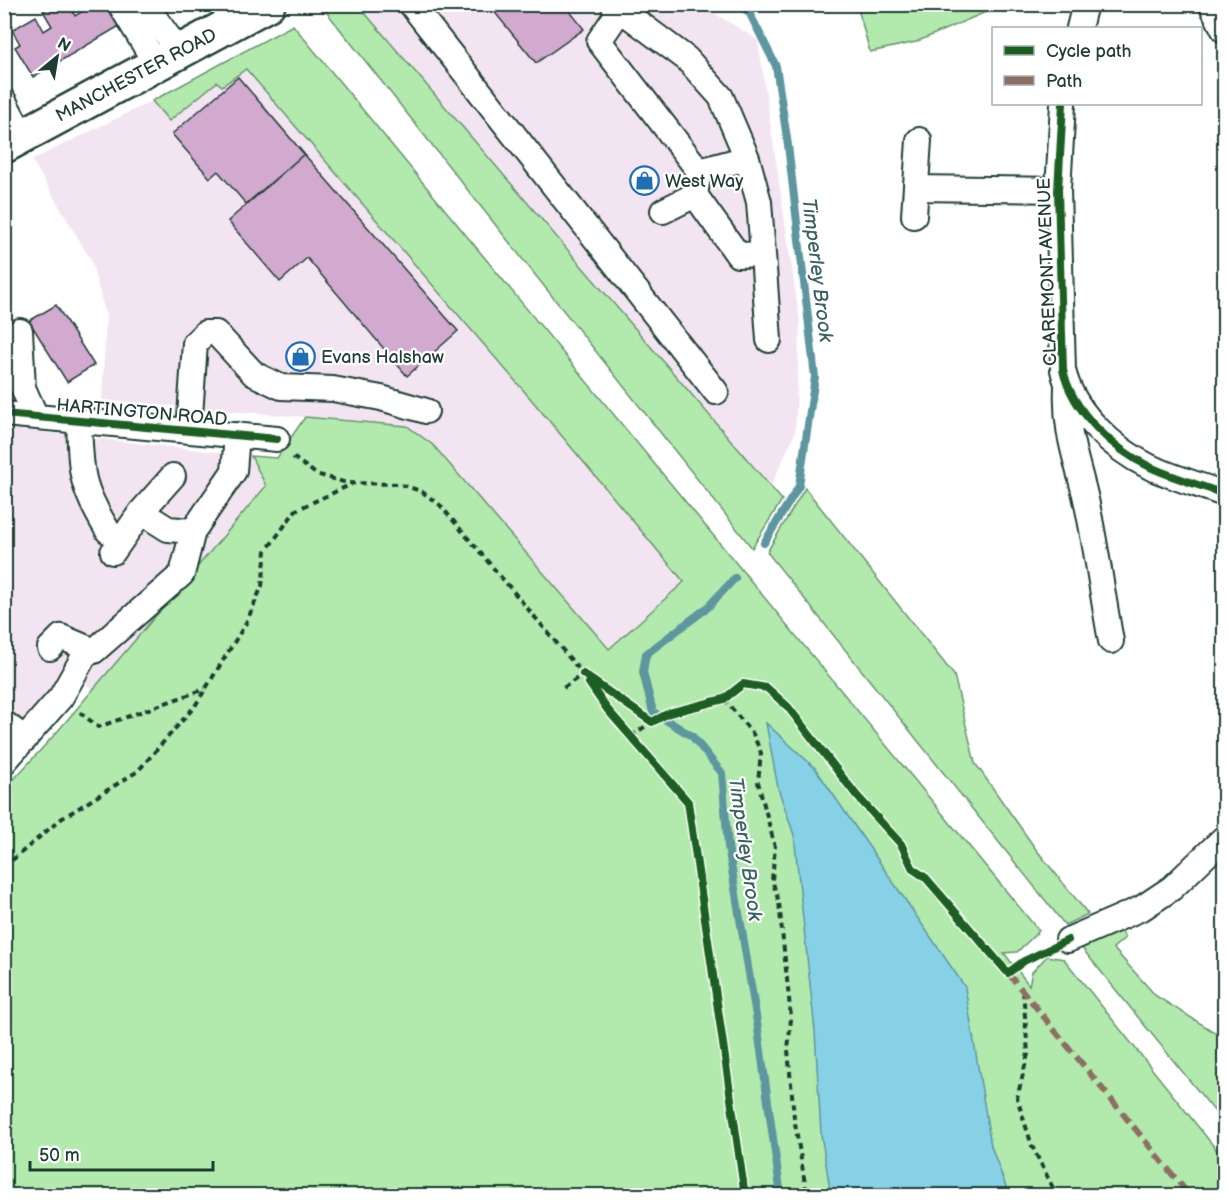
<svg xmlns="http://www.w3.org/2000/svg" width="1229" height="1200" viewBox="0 0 1229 1200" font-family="'Balsamiq Sans',sans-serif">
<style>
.built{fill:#f2e5f1}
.green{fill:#b2e9ac;stroke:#689370;stroke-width:1.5}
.water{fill:#87d1e7;stroke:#5d969f;stroke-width:1.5}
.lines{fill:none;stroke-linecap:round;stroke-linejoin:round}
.stream{stroke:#5d969f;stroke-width:8}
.building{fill:#d2a9cf;stroke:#1f3d34;stroke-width:1.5}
.minor-casing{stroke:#1f3d34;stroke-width:28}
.highway-casing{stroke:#1f3d34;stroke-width:38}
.path{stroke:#1f3d34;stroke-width:4;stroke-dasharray:6 4.5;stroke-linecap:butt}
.minor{stroke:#fff;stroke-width:24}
.highway{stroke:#fff;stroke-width:33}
.quiet{stroke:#8d6e63;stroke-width:6;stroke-dasharray:12 6;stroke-linecap:butt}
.cycleway-casing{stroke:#fff;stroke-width:11}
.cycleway{stroke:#1b5e20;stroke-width:8}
.labels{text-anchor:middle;stroke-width:4.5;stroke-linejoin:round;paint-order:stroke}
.street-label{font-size:18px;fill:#1f3d34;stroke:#fff}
.poi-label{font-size:18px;fill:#1f3d34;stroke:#fff;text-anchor:start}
.water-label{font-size:20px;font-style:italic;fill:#396261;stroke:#fff}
</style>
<rect width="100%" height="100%" fill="#fff"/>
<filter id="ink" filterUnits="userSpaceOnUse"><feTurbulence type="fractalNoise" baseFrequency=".0167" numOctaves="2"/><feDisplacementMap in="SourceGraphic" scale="12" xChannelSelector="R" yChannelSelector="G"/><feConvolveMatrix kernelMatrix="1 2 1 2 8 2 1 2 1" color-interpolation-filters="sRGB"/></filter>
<g filter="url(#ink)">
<path class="built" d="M358,5h343l57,35 42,283 -5,110 -24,53z
M246,69l284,329 155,184 -76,68 -176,-205 -26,-19 -305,-26 4,-83 -15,-57 -59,-100 120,-59 17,19 49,-39 5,4z
M4,428l247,28 15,29 -173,205 -24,-20 -49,58 -15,-12z"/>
<path class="green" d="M332,5h26l424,495 -30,48 -428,-539z
M857,5h145l-86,37 -46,10z
M293,25l746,906 -22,21 -13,1 25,32 3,-13 15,-16 17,3 160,200v36h-1219l-1,-405 53,-58 209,-246 -15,-30 26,2 28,-41 102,9 26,19 176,204 75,-67 -154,-184 -284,-329 -24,17 -5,-4 -48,39 -17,-20z
M805,488l149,187 21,88 60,85 53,66 -23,11 -298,-373z
M1119,924l6,14 -12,10 43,48 68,42v85l-147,-181z"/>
<path class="water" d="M766,723l49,45 150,219 26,159 18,49h-178l-10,-61 -6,-103 -21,-196 -16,-47z"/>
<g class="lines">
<path class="stream" d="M738,4l11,8 27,54 12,79 27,232 -16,109 -35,57
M735,578l-28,30 -61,46 -3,18 10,40 39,24 30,37 6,73 29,176 24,174"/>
</g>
<path class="building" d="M54,4h15l6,12 19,-12h17l12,20 -90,53 -18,-30 5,-3 -8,-14 24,-14 8,15 8,-5 -9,-15z
M488,4h76l20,25 -48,34z
M880,4h21l-19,7z
M238,77l66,77 -58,50 -28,-33 -8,7 -38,-44z
M304,154l154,177 -51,45 -100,-118 -27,24 -52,-61z
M56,305l38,60 -27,17 -38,-61z"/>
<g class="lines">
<defs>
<path id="minor" d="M120,4l36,60
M145,4l34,48
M411,4l305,388
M613,4l74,55 34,38 26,61 -48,13 -100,-130 21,-31
M1211,4l13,26
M1079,28l6,-24
M4,101l18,34
M1063,104l-5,86 5,180c9,41 50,79 87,97 24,11 50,18 74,27
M699,171l-4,24 43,60 25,-1 -4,-52 -12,-44
M916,188l142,2
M663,211l32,-16
M914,216l5,-76
M763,254l6,86
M20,331l3,57 13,29
M1067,387c-2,44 8,67 18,108 11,48 17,98 26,146
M4,414l273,25
M79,421c2,52 1,64 29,110
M189,431l6,-88 10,-10h11l38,41 27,13 52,2 48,9 45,13
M141,512l32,-36
M113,552l28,-40 27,17 25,2 41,-60 3,-36
M50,648l11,-11 33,14 88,-77 11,-43
M4,723l21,16
M4,762l57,-65 27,-48
M1068,940l74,-32 30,-20 52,-50"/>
<path id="highway" d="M4,146l264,-142"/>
</defs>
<use href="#minor" class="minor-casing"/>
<use href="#highway" class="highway-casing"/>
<path class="path" d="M293,457l23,17 31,9 52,1 22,7 19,14 143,169 -21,15
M724,699l29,35 8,19 -3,29 17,65 -3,33 7,22 12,116 -3,32 6,67 13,79
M80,712l18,15 107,-38
M631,736l21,-14
M4,867l57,-48 77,-48 57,-65 51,-83 16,-37 4,-35 30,-41 56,-26
M1023,991l5,63 -11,44 15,48 25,50"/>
<use href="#minor" class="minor"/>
<use href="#highway" class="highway"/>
<path class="quiet" d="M1008,973l182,223"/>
<defs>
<path id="cycleway" d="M1063,104l-5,86 5,180c9,41 50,79 87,97 24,11 50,18 74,27
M4,414l273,25
M583,674l69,48 17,-9 55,-14 19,-15 24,4 21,19 69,89 44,48 12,25 13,9 82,95 16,-12 44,-21
M589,683l18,26 81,93 57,394"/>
</defs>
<use href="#cycleway" class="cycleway-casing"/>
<use href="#cycleway" class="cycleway"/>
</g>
</g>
<defs>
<symbol id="shop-ring" viewBox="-11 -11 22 22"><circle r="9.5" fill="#fff" stroke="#1f6fb2" stroke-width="1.5"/><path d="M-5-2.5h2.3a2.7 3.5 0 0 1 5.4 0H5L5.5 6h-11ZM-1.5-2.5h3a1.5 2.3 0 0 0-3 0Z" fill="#1f6fb2"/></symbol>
</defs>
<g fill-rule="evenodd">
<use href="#shop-ring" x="628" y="164" width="33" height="33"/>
<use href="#shop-ring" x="284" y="340" width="33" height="33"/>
</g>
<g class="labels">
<g class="street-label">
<text transform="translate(136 75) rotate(-28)" y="6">MANCHESTER ROAD</text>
<text transform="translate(1047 272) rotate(-92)" y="6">CLAREMONT AVENUE</text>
<text transform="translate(142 412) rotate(5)" y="6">HARTINGTON ROAD</text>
</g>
<g class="poi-label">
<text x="665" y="187">West Way</text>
<text x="321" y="363">Evans Halshaw</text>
</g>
<g class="water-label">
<text transform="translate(818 270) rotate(83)" y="7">Timperley Brook</text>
<text transform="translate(746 849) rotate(82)" y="7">Timperley Brook</text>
</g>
</g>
<rect width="1229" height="1200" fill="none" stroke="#fff" stroke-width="24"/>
<rect x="12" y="12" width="1205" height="1176" fill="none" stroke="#1f3d34" stroke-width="2" filter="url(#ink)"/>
<rect x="992" y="27" width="210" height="78" fill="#ffffff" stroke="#a5b1ae" stroke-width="1.5"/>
<rect x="1004" y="46" width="30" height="9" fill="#1b5e20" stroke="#a5b1ae" stroke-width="1.5"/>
<text x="1046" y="57" font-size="18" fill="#1f3d34">Cycle path</text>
<rect x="1004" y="76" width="30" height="9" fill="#8d6e63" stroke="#a5b1ae" stroke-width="1.5"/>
<text x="1046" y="87" font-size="18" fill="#1f3d34">Path</text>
<g transform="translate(57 57) rotate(30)" stroke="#ffffff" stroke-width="4.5" paint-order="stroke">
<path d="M0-4.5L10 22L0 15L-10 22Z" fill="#1f3d34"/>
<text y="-9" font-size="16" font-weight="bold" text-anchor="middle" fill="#1f3d34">N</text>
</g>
<path d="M30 1161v9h183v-9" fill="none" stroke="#1f3d34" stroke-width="3"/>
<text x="39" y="1161" font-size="18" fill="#1f3d34" stroke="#ffffff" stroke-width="4.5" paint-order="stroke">50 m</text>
</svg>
